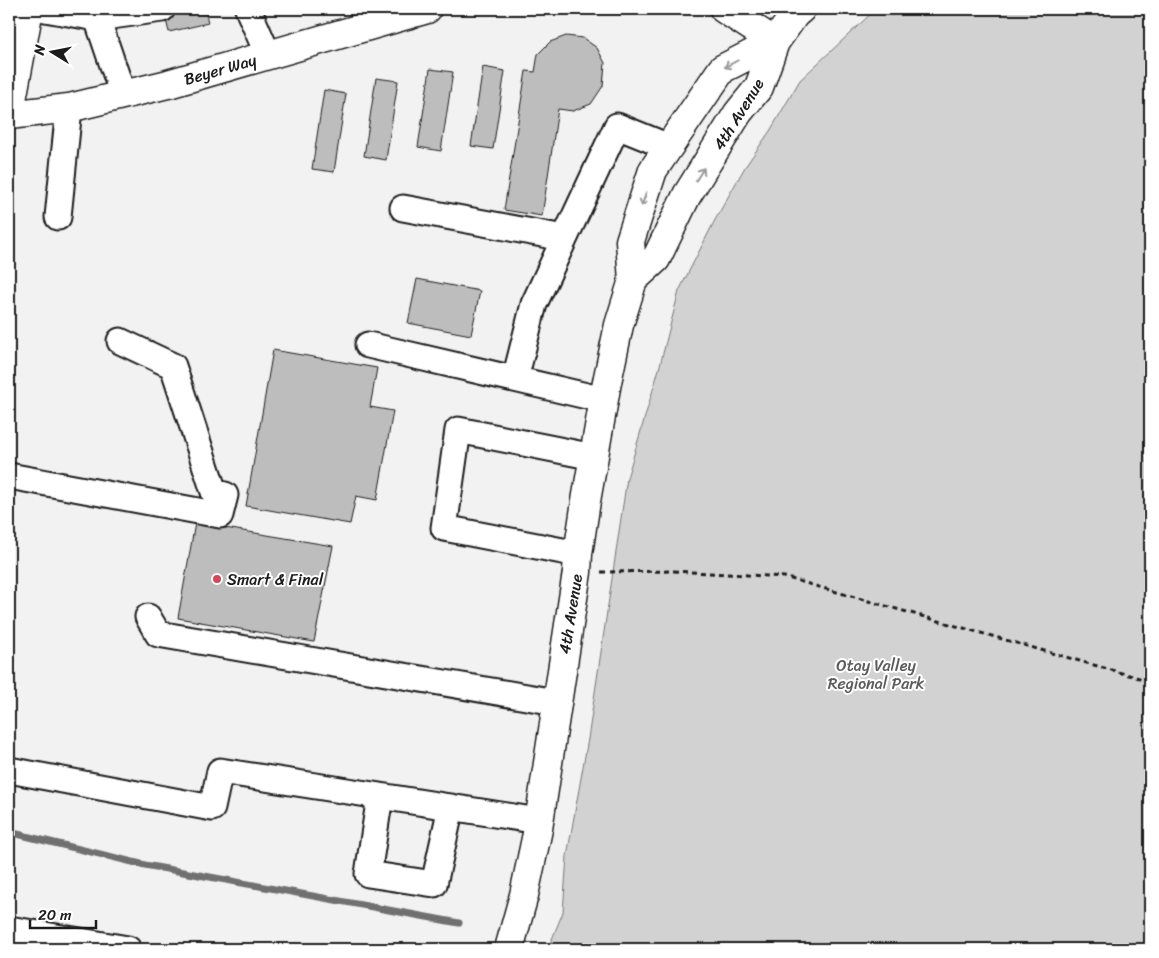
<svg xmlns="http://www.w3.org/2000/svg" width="1159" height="958" viewBox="0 0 1159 958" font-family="Sriracha,sans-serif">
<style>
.green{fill:#d2d2d2;stroke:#777}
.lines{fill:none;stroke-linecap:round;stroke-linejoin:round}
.stream{stroke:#707070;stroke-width:7}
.building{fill:#bdbdbd;stroke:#1c1c1c}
.minor-casing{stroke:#1c1c1c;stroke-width:29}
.major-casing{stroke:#1c1c1c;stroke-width:31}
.path{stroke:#1c1c1c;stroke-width:3;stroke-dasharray:5 4;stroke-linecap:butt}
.minor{stroke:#fff;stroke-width:25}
.major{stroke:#fff;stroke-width:28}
.oneway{stroke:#999}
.poi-dot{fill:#d1495b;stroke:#fff;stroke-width:2}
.labels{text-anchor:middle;stroke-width:4;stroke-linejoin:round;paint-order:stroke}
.street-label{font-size:16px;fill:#1c1c1c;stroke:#fff}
.poi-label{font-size:16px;fill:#1c1c1c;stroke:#fff;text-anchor:start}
.park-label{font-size:16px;fill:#5c5c5c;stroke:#fff}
</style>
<rect width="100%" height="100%" fill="#f2f2f2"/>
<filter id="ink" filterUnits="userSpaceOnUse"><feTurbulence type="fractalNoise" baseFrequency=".02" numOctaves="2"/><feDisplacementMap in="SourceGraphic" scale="10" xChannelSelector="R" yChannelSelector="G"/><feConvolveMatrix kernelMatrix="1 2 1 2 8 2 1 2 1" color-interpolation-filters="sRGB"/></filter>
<g filter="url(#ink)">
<path class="green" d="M876,9h274v940h-602l15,-37 4,-56 21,-117 39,-261 32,-109 20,-78 36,-71 30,-53 25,-36 30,-51z"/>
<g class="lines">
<path class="stream" d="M9,832l136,33 314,58"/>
</g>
<path class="building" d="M163,9h42l3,14 -39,9z
M566,36l17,2 14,10 8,15 -2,23 -12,18 -18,7 -15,-2 -16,107 -38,-6 22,-139 9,1 3,-18 12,-12z
M483,67l22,4 -12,78 -22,-3z
M430,69l23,3 -12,79 -23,-4z
M376,78l22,3 -12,79 -22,-4z
M324,90l22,4 -12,78 -22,-3z
M417,279l63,12 -9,44 -63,-12z
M273,350l104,18 -7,39 23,4 -16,89 -21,-4 -6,28 -104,-18z
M195,523l138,23 -19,96 -136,-24z"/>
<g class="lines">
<defs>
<path id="minor" d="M45,9l52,9 65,-9
M99,9l-2,9 26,77
M248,9l20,46
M403,208l161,30
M58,217l11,-109
M368,345l236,55
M515,379l19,-75 83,-178 52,21
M9,476l211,39 5,-20 -11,-3 -41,-126 -53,-25
M578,554l-134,-26 14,-98 136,27
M148,617l10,17 398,68
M9,770l203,38 8,-37 319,50
M380,796l-12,78 66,10 17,-77
M9,929l119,20"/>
<path id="major" d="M724,9l51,33
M9,115l60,-7 99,-24 259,-75
M9,116l20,-107
M633,280l23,-21 31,-64 51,-82 21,-26 16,-45 20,-28 6,-5
M509,949l15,-54 14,-66 39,-257 1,-18 8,-53 21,-119 12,-57 14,-45 -3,-39 23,-71 69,-101 53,-27"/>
</defs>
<use href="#minor" class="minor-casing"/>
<use href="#major" class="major-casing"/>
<path class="path" d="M601,572l73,-1 110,6 366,104"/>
<use href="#minor" class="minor"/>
<use href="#major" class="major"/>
</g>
<defs><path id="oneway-shaft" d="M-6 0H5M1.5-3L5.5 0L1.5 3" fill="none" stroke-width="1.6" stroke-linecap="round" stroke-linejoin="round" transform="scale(1.25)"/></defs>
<g class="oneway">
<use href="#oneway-shaft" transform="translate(731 64) rotate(152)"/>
<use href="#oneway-shaft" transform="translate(700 174) rotate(-58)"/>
<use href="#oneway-shaft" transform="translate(644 199) rotate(109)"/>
</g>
</g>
<circle class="poi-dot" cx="217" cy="579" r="5"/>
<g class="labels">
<g class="street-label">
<text transform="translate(220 69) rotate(-16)" y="6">Beyer Way</text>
<text transform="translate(738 114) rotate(-58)" y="6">4th Avenue</text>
<text transform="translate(570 614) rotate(-81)" y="6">4th Avenue</text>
</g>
<g class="poi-label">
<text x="227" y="585">Smart &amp; Final</text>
</g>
<g class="park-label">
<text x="876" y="671">Otay Valley<tspan x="876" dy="18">Regional Park</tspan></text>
</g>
</g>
<rect width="1159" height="958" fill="none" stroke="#fff" stroke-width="30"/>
<rect x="15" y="15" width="1129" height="928" fill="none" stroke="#1c1c1c" stroke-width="2" filter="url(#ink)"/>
<g transform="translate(52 52) rotate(280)" stroke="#ffffff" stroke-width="4" paint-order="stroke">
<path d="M0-4L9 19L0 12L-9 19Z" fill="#1c1c1c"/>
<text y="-8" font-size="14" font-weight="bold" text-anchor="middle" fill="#1c1c1c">N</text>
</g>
<path d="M30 920v8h66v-8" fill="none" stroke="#1c1c1c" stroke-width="2.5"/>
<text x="38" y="920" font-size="15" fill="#1c1c1c" stroke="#ffffff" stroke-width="4" paint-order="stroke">20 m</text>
</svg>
